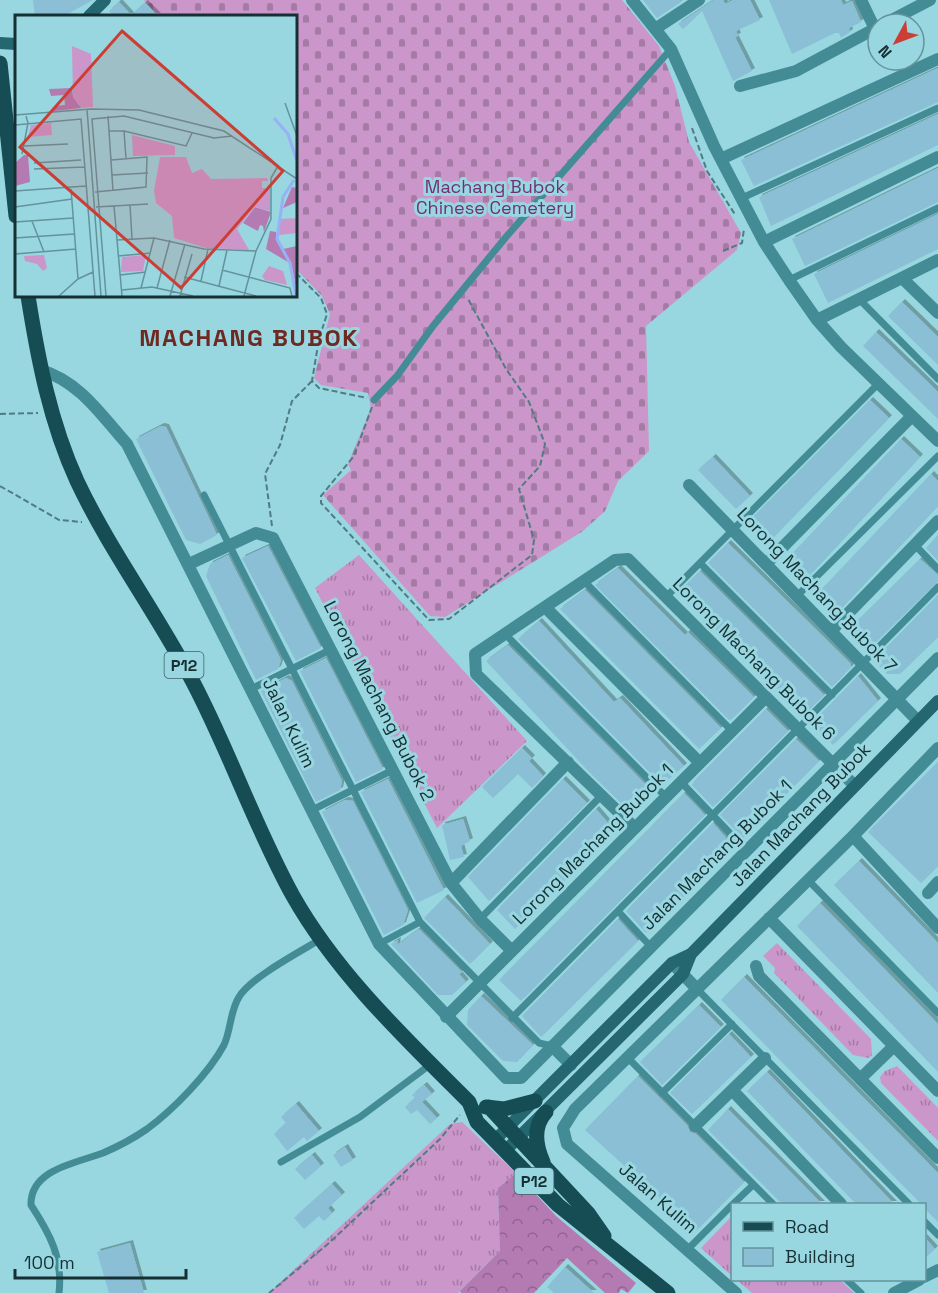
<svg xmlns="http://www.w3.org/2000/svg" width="938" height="1293" viewBox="0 0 938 1293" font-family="'Space Grotesk',sans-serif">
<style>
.grass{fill:url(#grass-tufts)}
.forest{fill:url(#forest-crowns)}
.cemetery{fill:url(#cemetery-stones)}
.building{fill:#8abfd6;filter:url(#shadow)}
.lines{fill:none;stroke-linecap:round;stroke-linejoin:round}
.path{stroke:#517b82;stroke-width:2;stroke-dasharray:6 3;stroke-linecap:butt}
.service{stroke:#438c96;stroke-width:7}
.minor{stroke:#438c96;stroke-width:12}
.secondary{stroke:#246770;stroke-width:12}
.primary{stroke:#164c53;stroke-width:15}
.labels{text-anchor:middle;stroke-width:6;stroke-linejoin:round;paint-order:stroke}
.shield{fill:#98d6e0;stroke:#3d6167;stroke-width:1.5}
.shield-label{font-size:16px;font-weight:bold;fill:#162f33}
.park-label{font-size:18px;fill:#742e74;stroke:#98d6e0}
.street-label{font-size:18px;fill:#162f33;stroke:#98d6e0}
.district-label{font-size:24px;font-weight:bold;letter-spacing:1.5px;fill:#6e2922;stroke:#98d6e0}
.inset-river{fill:none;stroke:#96b1f6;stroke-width:3}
.inset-road{fill:none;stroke:#64939b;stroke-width:1.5}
.view{fill:#cc3e35;fill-opacity:0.15;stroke:#cc3e35;stroke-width:3}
.inset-edge{fill:none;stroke:#162f33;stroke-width:3}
</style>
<defs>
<pattern id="grass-tufts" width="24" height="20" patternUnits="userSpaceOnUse" patternTransform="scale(1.5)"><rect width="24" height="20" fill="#cb96c9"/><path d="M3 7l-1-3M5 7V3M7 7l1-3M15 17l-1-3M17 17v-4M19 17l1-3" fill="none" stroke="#a47ba4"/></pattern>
<pattern id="forest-crowns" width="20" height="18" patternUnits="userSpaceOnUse" patternTransform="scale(1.5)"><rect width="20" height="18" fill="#b47ab2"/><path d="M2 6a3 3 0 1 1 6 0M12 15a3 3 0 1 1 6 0" fill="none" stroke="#916491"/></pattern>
<pattern id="cemetery-stones" width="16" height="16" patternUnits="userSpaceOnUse" patternTransform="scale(1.5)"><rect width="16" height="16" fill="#cb96c9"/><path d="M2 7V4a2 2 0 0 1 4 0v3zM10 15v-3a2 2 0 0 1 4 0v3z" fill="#a47ba4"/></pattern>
<filter id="shadow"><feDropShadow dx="3" dy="-3" stdDeviation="0" flood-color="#0004"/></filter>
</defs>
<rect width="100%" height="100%" fill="#98d6e0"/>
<path class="grass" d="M359,555l168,186 -90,87 -122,-240z
M777,943l94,96 1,16 -3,3 -16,-3 -79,-82 1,-5 -12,-12z
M897,1066l41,42v33l-57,-58 -1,-6 5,-6z
M462,1122l54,51 -18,15 2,63 -42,42h-189l181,-169z
M732,1216v60l-31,-28z
M737,1280h103l14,13h-102z"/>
<path class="forest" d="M516,1173l40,43 80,67 -8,10 -7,-4 -2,4h-14l-38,-35 -33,35h-73l-1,-2 40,-40 -2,-63z"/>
<path class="cemetery" d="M144,0h478l37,46 16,40 14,56 52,91 -4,17 -91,76 3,125 -31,30 -13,30 -22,20 -138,86 -15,-1 -107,-121 28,-25 -3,-6 23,-56 -3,-15 -47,-8 -7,-7 16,-64 -8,-18 -26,-27v-253h-138z"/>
<path class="building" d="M33,0h60l-29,16h-29z
M643,0h37l1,2 -24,16z
M714,0h9l2,4 8,-4h17l10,20 -24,11 2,5 -3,1 17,34 -19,10 -31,-70 -19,18 -5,-5z
M769,0h72l2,5 9,-4 9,21 -12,6 1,4 -9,6 -2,-5h-4l-43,21z
M119,2l12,13 14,-12 13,13h-44l-5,-5z
M938,68v34l-184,84 -13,-26z
M938,114v31l-167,81 -12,-29z
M938,168v34l-133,64 -13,-27z
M938,214v35l-110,54 -14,-29z
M902,302l36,35v28l-50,-49z
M876,332l62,60v27l-75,-73z
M870,400l19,18 -120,124 -21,-20z
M161,426l5,1 51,108 -17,9 -14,-4 -50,-101z
M901,439l19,18 -110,118 -20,-19z
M713,457l37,39 -14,13 -38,-39z
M931,474l7,7v25l-98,104 -20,-19z
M938,535v26l-12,-13z
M728,543l122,120 1,4 -19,20 -124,-124z
M268,546l53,102 -25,13 -54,-103z
M228,555l53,105 -3,9 -22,11 -50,-104 4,-12z
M920,559l18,16v6l-67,66 -20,-20z
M618,568l67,67 3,-3 66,65 -22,22 -3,1 -134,-135z
M700,571l124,124 -20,20 -126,-122z
M585,590l136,138 -22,21 -139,-140z
M938,595v42l-38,37h-13l-13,-14z
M539,621l75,81 6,-4 64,68 -22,19 -144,-146z
M508,645l145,147 -22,21 -42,-41 -103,-111z
M326,658l57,111 -27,13 -56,-111z
M858,676l20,25 -45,44 -21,-22z
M286,678l6,3 50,100 -2,9 -24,12 -55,-111z
M766,709l22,22 -75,76 -21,-22 2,-4z
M796,739l23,22 -76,77 -23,-23z
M522,748l10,10 -3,3 14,15 -11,12 -14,-14 -25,24 -11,-11z
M938,762v104l-17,17 -53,-51z
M388,779l56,111 -27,13 -56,-111z
M563,779l24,24 -98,98 -21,-24z
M684,793l21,22 -184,186 -22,-21z
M345,800l8,1 55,109 -5,15 -19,10 -62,-123z
M596,809l19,22 -100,98 -18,-19z
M463,819l7,22 -9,5 3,11 -14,3 -8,-35z
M713,823l22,25 -89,85 -20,-22z
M859,861l79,82v50l-104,-108z
M445,897l45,47 -20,20 -46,-46z
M820,903l118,121v48l-141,-146z
M618,919l20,22 -97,96 -19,-21z
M419,929l43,43 -3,2 7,8 -14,13h-14l-47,-51 7,-4 -1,5z
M744,977l194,196v49l-14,-14v-4h-3l-200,-204z
M481,996l52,49 -16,17 -14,-1 -36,-36 1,-15z
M699,1005l22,22 -59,58 -22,-23z
M729,1034l22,23 -59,57 -22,-21z
M767,1072l127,132h-38l-109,-113z
M638,1076l49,49 3,7 6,2 48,48 -48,49 -111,-101z
M424,1085l8,9 -10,8 15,16 -7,6 -13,-14 -6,4 -6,-7 10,-9 -3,-3z
M296,1104l23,27 -12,10 -3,-4 -17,14 -13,-17 12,-11 -5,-6z
M728,1109l94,95h-40l-74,-74z
M345,1147l8,13 -12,7 -8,-12z
M312,1155l9,11 -16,14 -10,-11z
M332,1184l10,11 -14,13 4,5 -8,8 -5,-5 -15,13 -10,-11z
M924,1237l11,12 -11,10z
M130,1243l14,50h-35l-12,-41z
M565,1267l29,26h-40l-7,-6z"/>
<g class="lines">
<path class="path" d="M692,128l15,43 29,45
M723,251l19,-8 2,-14
M296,273l25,25 6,16 -8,25 -7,42 7,7 48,10
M372,407l-18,49 -33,40v7l108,117 20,-1 83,-64 2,-15 -15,-51 21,-23 5,-22 -16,-42 -23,-33 -39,-72
M0,414l38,-1
M0,486l59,34 23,2
M272,526l-7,-52 15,-29 12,-44 20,-20
M269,1293l60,-50 111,-104 20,-24"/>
<path class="service" d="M742,198l196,-90
M789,280l149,-72
M859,299l79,80
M374,400l23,-24 36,-50 73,-89 165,-188
M204,495l216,427 119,121 13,3
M915,545l23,24
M700,563l132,132
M584,581l148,150
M797,596l141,-140
M666,597l213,-214
M505,634l161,163
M251,689l81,-40
M681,782l66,69
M310,811l83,-41
M808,880l130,133
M618,911l33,36
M480,919l122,-124
M379,944l41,-22
M697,989l212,215
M512,1018l426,-431
M627,1057l146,147
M662,1093l70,-69
M281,1162l79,-45 71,-53
M733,1204l20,-19
M924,1221l14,14
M688,1249l44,-44
M847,1280l14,13
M59,1293c4,-35 -9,-59 -28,-88 -1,-36 46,-42 72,-52 14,-6 31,-15 44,-24 26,-19 62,-56 77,-84 7,-15 6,-34 15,-48 11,-19 62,-46 82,-58"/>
<path class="minor" d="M632,0l39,49 43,97 50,96 25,38 28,40 24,27 97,94
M861,0l14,29
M884,24l46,-24
M655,29l44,-29
M740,86l56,-15 82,-44
M723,158l215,-99
M764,242l174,-85
M902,278l36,35
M817,320l121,-60
M41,370c39,12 60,45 86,74l252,500 127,134h15l417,-420
M689,485l229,236
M189,564l67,-31 17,5 178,345 29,36 32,32
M766,564l146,-148
M545,607l155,156
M831,631l107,-110
M635,828l-159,-154 -1,-20 140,-94 13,-1 226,226
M853,836l85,92
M451,883l117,-121
M928,893l10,-11
M769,918l169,173
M672,963l25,26
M756,966l3,10 179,182
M446,1017l320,-320
M552,1046l19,19
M860,1079l34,-33
M732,1090l109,114
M695,1126l70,-68
M924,1277l14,-7
M736,1293l-169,-149 -4,-16 12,-19 278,-273 85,-88
M894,1293l25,-13"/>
<path class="secondary" d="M89,16l16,-16
M0,43l16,1
M495,1140l177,-177 19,-9 247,-253
M505,1151l178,-177 8,-20"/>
<path class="primary" d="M0,63l16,153
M28,296c10,63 22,126 49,185 33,70 81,134 117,203 36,69 61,143 99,212 44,78 113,143 176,206l8,20 81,83 110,88
M486,1107l18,2 31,-8
M489,1107l99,106 16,23
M543,1162c-8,-18 -10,-36 3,-50"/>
</g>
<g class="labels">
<g class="shield">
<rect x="164.5" y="652" width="39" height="26" rx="4.5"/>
<rect x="514.5" y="1168" width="39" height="26" rx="4.5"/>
</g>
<g class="shield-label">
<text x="184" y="671">P12</text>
<text x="534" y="1187">P12</text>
</g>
<g class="park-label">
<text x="495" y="193">Machang Bubok<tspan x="495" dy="21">Chinese Cemetery</tspan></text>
</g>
<g class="street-label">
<text transform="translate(817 590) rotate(46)" y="6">Lorong Machang Bubok 7</text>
<text transform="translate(754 659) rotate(45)" y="6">Lorong Machang Bubok 6</text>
<text transform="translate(379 701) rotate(63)" y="6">Lorong Machang Bubok 2</text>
<text transform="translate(289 723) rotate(64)" y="6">Jalan Kulim</text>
<text transform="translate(801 815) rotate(-46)" y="6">Jalan Machang Bubok</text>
<text transform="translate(593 844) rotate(-45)" y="6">Lorong Machang Bubok 1</text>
<text transform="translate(717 855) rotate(-45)" y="6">Jalan Machang Bubok 1</text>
<text transform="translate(658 1198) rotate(41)" y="6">Jalan Kulim</text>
</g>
<g class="district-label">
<text x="249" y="346">MACHANG BUBOK</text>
</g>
</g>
<g transform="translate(15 15)">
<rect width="282" height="282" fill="#98d6e0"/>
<path d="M57,31l19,8 2,53 -12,1 -8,-11zM36,108l1,12 -24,2 3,-12zM117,120l43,11v9l-42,1zM282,203v15l-18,2 1,-16zM29,240l3,13 -4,3 -6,-7 -12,-3 -1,-5zM131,240l-3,16 -22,1 1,-15zM254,251l14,5 4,14 -22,-5 -3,-4z" fill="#cb96c9"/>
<path d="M57,73l1,9 8,11 -27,3v-5l11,-1 -1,-10 -13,1 -2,-7zM9,140h4l2,27 -15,4v-23zM277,172l5,1v14l-14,6zM240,192l16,5 -7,20 -1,-6 -3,-1 -2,6 -15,-8zM255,216l6,1v8l12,22 -22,-13zM282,231v47l-6,-31 -8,-13z" fill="#b47ab2"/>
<path d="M145,142h26l6,16 10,-4 9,10 56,-1 1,3h-6v7l8,1v22l-15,-4 -18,22 12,21 -43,-2 -32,-10 -2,-22 -16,-13 -2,-12z" fill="#cb96c9"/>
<path class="inset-river" d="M259,103l14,16 9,27M279,165l-11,17 -6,42 13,24 6,33"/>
<path class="inset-road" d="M270,88l12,33M72,94l14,187M0,100l76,-6 48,1 85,21 73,48M93,101l5,75M0,110l66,-6 14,177M94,116h15l62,15 6,-13M109,116l2,28M9,131l44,-2M7,139l6,-31 -2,-7M19,148l47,-3M19,154l51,-2M97,160l36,-2M56,174l7,90M0,176l71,-5M80,177l51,-5 1,-30 -36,3M115,190l2,34M99,191l8,90M0,192l57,-8M81,192l52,-3M17,206l12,31M0,207l58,-4M0,223l59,-4M102,225l37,-2 50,11 52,2M0,239l61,-5M103,241l33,-3M207,255l68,18 2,8M105,260l26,-3M169,262l72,19M186,266l7,-32M204,271l8,-36M126,273l13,-50M142,273l13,-48M107,275l30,-3 41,9M44,281l19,-17 15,-7M91,281l-14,-177 32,-3 90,22 18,-2M155,281l15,-52M165,281l12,-42M229,281l12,-45 15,-32v-41l7,-12"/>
<path class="view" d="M107,16l161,140 -102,117 -161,-141z"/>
<rect width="282" height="282" class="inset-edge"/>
</g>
<rect x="731" y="1203" width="195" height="78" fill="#98d6e0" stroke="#64939b" stroke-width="1.5"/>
<rect x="743" y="1222" width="30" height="9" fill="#164c53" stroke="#64939b" stroke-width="1.5"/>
<text x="785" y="1233" font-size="18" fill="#162f33">Road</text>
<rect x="743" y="1248" width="30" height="18" fill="#8abfd6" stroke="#64939b" stroke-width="1.5"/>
<text x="785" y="1263" font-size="18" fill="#162f33">Building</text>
<g transform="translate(896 42) rotate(229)"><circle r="28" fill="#98d6e0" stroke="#64939b" stroke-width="1.5"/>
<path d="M0-4.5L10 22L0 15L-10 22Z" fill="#cc3e35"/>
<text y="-9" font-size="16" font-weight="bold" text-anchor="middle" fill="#162f33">N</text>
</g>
<path d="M15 1269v9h171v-9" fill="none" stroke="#162f33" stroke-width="3"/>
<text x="24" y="1269" font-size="18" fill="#162f33" stroke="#98d6e0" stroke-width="4.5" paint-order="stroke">100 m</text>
</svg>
